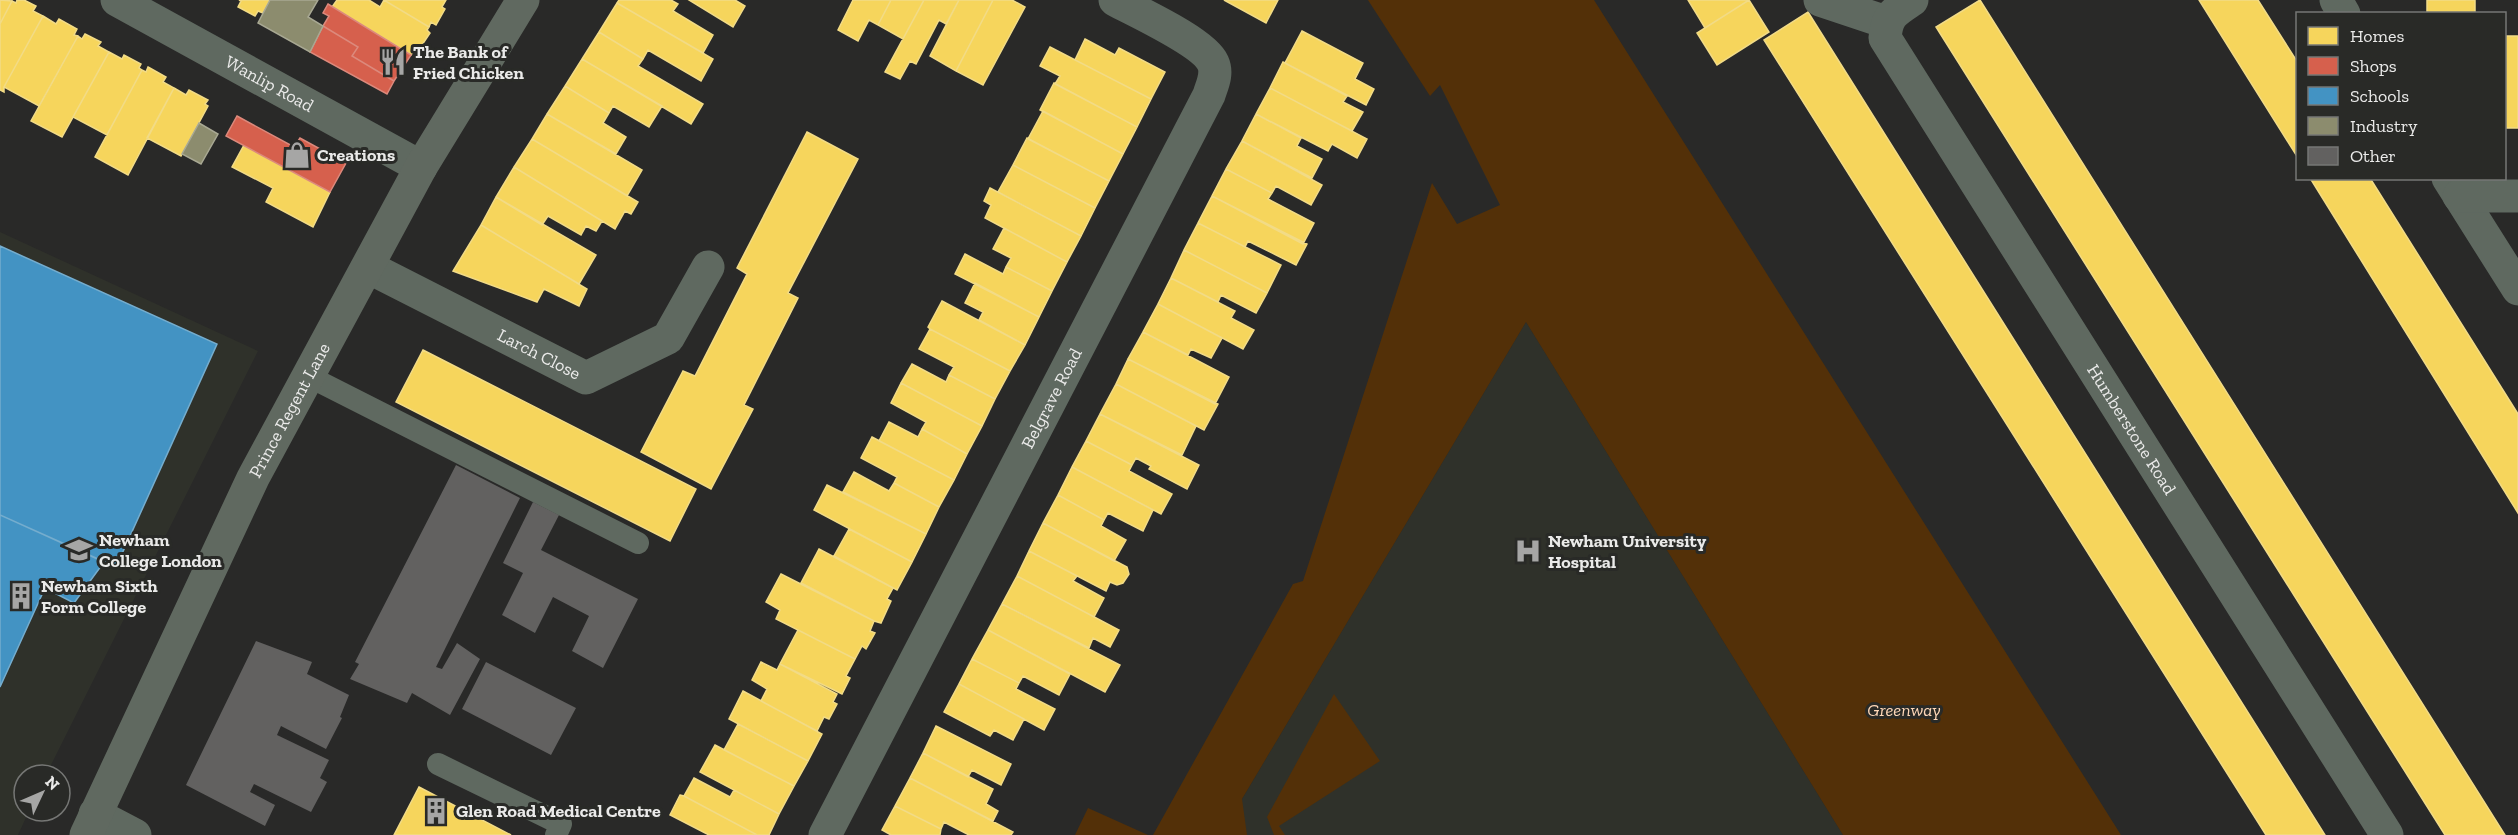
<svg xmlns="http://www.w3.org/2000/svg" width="2518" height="835" viewBox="0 0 2518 835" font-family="'Zilla Slab',serif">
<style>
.built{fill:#2f312a}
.green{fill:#533008}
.homes{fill:#f6d55c;stroke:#f2db86;stroke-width:1.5}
.shops{fill:#d6604d;stroke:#dc897c;stroke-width:1.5}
.schools{fill:#4393c3;stroke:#75adce;stroke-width:1.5}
.industry{fill:#8c8c6e;stroke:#a8a893;stroke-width:1.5}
.building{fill:#626160}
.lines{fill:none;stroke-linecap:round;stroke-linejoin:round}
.service{stroke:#5f6960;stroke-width:22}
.minor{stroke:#5f6960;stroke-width:33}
.primary{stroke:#606960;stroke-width:33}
.labels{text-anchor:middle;stroke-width:6;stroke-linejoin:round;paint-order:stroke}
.poi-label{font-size:18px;font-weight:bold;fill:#eaeae9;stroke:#292a27;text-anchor:start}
.street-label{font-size:18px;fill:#eaeae9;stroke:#292a27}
.park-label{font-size:18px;font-style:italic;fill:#ffd8b8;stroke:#292a27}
</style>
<rect width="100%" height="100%" fill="#292928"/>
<path class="built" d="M0,232l258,119 -212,424h-22v36h5l-11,24h-18z
M1526,322l317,513h-690l89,-36z"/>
<path class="green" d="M1368,0h226l527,835h-278l-317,-513 -284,477 5,36h-94l140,-251 10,-3 129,-398 25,41 43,-19 -60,-120 -10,11z
M1334,694l46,67 -101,65 6,9h-11l-7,-18z
M1088,808l60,27h-73z"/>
<path class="homes" d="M0,0l12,1 -12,23z
M17,0h7l12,6 -3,5 10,5 -39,71v5l-4,-2v-66l12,-23 4,2z
M239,0h31l-7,13 -5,-2 -3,5 -17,-9 3,-6z
M337,0h32l11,7 4,-7 45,27 -2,3 3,3 -10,15 -3,-2 -6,9 -79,-48z
M384,0h62l-4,7 3,2 -9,16 -5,-3 -2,5z
M619,0h52l7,4 -5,7 40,24 -10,18 -86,-50z
M689,0h46l10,6 -12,21z
M853,0h38l-13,25 -9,-5 -11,21 -20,-11z
M891,0h33l-21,39 -25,-14z
M924,0h35l-13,24 -7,-4 -23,44 -6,-3 -10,18 -15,-7z
M959,0h34l-37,71 -26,-15z
M993,0h19l13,7 -42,78 -27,-14z
M1224,0h54l-12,23z
M1688,0h61l-44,28z
M1749,0l20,32 -52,33 -20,-32z
M1980,0l525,835h-60l-509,-808z
M2199,0h59l40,63v95z
M2427,0h48v14h-48z
M617,3l96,56 -12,22 -53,-31 -5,9 -44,-27z
M1808,12l517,823h-59l-502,-795z
M43,16l13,8 3,-5 18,10 -3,6 4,1 -39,70 -35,-19z
M1302,31l61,32 -8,16 19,10 -8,16 -81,-42z
M599,32l44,27 -5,7 65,38 -12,20 -109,-65z
M85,34l16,8 -3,4 11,6 -47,85 -31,-16 47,-85 4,3z
M2504,36h2l-1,92h-1z
M2506,36h12v92h-13z
M1085,39l30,16 4,-7 46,24 -14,27 -76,-39z
M1050,47l101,52 -14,28 -82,-43 5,-8 -20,-10z
M109,52l13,7 2,-4 17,9 -2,4 3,2 -35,65 -34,-18z
M582,59l80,47 -13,21 -36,-21 -4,7 -44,-27z
M1283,62l64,34 -4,6 20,10 -11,19 -82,-43z
M148,67l18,10 -3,5 11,6 -46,87 -33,-18 47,-87 4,2z
M1054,83l83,44 -14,27 -83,-44z
M565,86l44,27 -6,10 23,14 -10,17 -69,-40z
M174,88l12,7 3,-5 19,10 -3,4 3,2 -27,50 -34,-18z
M1270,88l97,51 -10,19 -25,-14 -4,7 -72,-37z
M1043,111l80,43 -14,27 -81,-42z
M547,114l95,56 -15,26 -95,-57z
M1256,114l45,24 -4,8 25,13 -10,19 -70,-37z
M807,132l51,27 -70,134 10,5 -54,107 9,4 -42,80 -70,-37 42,-81 12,5 52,-102 -10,-6z
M1027,138l82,43 -14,27 -82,-43z
M532,139l106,63 -7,12 -6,-3 -10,18 -101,-62z
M1242,141l80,44 -11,20 -35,-19 -4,7 -46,-24z
M244,145l86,47 -17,35 -47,-25 7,-14 -41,-21z
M1013,165l82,43 -14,28 -83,-44z
M514,167l88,54 -6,10 -10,-5 -5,9 -33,-19 -6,9 -46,-28z
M1226,169l46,24 -4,6 46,24 -11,21 -91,-48z
M2310,178h60l148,236v99z
M990,188l91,48 -14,26 -82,-44 6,-13 -7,-4z
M1212,196l95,48 -11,21 -48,-24 -3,6 -47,-24z
M496,197l100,58 -17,29 -98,-59z
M1198,223l83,42 -14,28 -83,-43z
M481,225l106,64 -8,17 -35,-17 -7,13 -84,-31z
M1004,228l63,34 -15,29 -46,-24 5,-9 -18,-9z
M1184,250l83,43 -11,20 -35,-18 -3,7 -47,-24z
M965,254l38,20 3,-7 46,24 -13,26 -84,-43z
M1171,278l64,33 -4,7 23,12 -11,19 -85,-45z
M975,283l64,34 -14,28 -46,-25 4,-8 -18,-9z
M942,301l83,44 -15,26 -80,-42 -2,-2z
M1158,304l64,34 -11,20 -20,-9 -3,6 -45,-23z
M930,329l80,42 -15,28 -46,-24 5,-8 -35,-18z
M1143,332l86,45 -14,27 -87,-45z
M423,350l273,139 -26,52 -274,-139z
M1128,359l90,45 -14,26 -88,-46z
M912,364l34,18 3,-7 46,24 -13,27 -81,-43z
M901,383l81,43 -15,28 -45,-25 4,-7 -35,-19z
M1116,384l80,42 -14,29 -82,-41z
M1100,414l99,51 -12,24 -38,-20 2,-3 -15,-8 -4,7 -46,-24z
M889,422l29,15 4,-8 45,25 -13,26 -75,-39z
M872,437l82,43 -15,27 -45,-24 3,-6 -36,-19z
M1086,441l46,24 -3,6 43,23 -11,20 -89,-47z
M1072,467l81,43 -10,21 -35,-18 -4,7 -46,-25z
M854,472l35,19 5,-8 45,24 -13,27 -83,-42z
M827,485l99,49 -14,28 -98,-52z
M1058,495l46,25 -3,6 25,14 -12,21 -71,-38z
M1043,523l84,44 2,7 -6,9 -6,2 -7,-3 -4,9 -77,-40z
M849,529l63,33 -15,28 -63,-34z
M819,549l74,39 -6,11 4,2 -10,22 -7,-2 -73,-38z
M1029,551l48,25 -4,5 31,17 -10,19 -77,-41z
M781,574l93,47 -4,10 5,2 -9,16 -4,-3 -7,13 -79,-40 4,-9 -14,-8z
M1017,576l102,54 -9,17 -17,-9 -4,10 -87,-44z
M1002,604l118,61 -15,27 -117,-62z
M798,630l57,29 -9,17 4,2 -8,16 -62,-30z
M988,630l82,44 -11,21 -36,-19 -4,7 -47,-24z
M972,659l47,24 -3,6 39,20 -11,21 -85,-46z
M761,662l16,8 3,-6 57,30 -4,8 4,2 -8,15 -5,-2 -7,14 -56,-30 6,-12 -15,-9z
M959,684l65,35 -11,21 -19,-10 -4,6 -46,-24z
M743,691l79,43 -14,27 -79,-42z
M738,724l70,37 -14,25 -70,-36z
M936,726l75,38 -10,21 -29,-15 -4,7 -45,-24z
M715,745l79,41 -15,28 -79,-42z
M923,753l70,36 -7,15 12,7 -5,10 -83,-43z
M694,778l36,19 4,-7 45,24 -10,21h-12l-73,-39z
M910,778l103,54 -2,3h-42l-25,-13 -3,7 -46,-23z
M419,787l92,48h-117z
M680,795l4,1 73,39h-48l-39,-20z
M895,806l46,23 -1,6h-49l-9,-5z"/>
<path class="shops" d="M328,4l83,51 -17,26 -42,-25 6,-9 -35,-21 6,-10 -6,-3z
M323,26l35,21 -6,9 42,25 -7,13 -77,-42z
M237,116l57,31 6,-9 46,25 -16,29 -104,-56z"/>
<path class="schools" d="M0,246l217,98 -101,223 -116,-52z
M0,515l104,47 -30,41 -29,-15 -45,99z"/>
<path class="industry" d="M270,0h48l-10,17 15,9 -13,26 -52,-29z
M199,123l19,11 -17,30 -19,-10z"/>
<path class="building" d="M456,465l64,33 -84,169 6,2 15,-26 23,16 -30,56 -38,-22 -5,10 -57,-24 9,-15 -4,-2z
M533,502l26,13 -18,35 97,49 -35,69 -31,-17 17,-35 -36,-19 -18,36 -33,-18 21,-42 -20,-10z
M256,641l56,21 -5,12 42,21 -9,22 2,1 -16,31 -45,-23 -4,9 52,25 -9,18 7,4 -16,30 -57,-28 -4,8 25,13 -10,21 -79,-41z
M486,662l90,46 -25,47 -89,-46z"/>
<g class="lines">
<path class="service" d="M308,376l330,167
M438,764l123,60 -5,11"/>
<g class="minor">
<path id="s1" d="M117,0l304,167"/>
<path d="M1820,0l66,22"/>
<path id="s2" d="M1912,0c-18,12 -25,15 -27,38l502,797"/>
<path d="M2336,0l8,14"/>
<path d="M2448,178l70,111"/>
<path d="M2459,196h59"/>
<path id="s3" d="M368,267l218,111 82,-40 40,-71"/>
<path d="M95,814l40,21"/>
<path id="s4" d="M825,835l384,-740c3,-10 9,-21 4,-32 -9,-21 -76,-51 -98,-63"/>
</g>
<path class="primary" id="s5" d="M86,835l167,-357 168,-311 102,-167"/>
</g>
<defs>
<symbol id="restaurant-bare" viewBox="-9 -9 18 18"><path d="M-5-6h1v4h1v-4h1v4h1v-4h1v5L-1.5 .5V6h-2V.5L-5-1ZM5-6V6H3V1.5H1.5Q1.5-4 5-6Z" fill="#a6a6a5" stroke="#292a27" stroke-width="2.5" paint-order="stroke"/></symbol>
<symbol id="shop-bare" viewBox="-9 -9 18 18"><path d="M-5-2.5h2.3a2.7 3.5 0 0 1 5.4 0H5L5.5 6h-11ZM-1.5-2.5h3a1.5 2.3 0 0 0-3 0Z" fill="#a6a6a5" stroke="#292a27" stroke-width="2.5" paint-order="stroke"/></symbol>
<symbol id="university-bare" viewBox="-9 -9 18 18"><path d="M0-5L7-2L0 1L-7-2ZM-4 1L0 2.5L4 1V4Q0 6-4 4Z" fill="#a6a6a5" stroke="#292a27" stroke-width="2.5" paint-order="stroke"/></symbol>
<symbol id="hospital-bare" viewBox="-9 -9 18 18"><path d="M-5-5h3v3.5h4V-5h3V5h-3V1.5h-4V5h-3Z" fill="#a6a6a5" stroke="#292a27" stroke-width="2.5" paint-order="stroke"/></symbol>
<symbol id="building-bare" viewBox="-9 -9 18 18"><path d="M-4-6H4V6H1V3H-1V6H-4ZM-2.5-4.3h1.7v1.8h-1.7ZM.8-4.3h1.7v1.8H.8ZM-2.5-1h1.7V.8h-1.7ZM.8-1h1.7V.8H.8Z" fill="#a6a6a5" stroke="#292a27" stroke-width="2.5" paint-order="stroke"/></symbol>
</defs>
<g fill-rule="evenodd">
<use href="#restaurant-bare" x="374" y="43" width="38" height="38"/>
<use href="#shop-bare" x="278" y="136" width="38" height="38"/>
<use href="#university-bare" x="60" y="531" width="38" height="38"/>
<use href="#hospital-bare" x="1509" y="532" width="38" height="38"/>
<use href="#building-bare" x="2" y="577" width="38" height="38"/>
<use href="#building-bare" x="417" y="792" width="38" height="38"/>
</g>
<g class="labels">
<g class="poi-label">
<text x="413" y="58">The Bank of<tspan x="413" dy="21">Fried Chicken</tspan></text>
<text x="317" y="161">Creations</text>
<text x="99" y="546">Newham<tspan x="99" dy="21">College London</tspan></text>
<text x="1548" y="547">Newham University<tspan x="1548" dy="21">Hospital</tspan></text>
<text x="41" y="592">Newham Sixth<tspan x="41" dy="21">Form College</tspan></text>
<text x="456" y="817">Glen Road Medical Centre</text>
</g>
<g class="street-label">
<text dy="6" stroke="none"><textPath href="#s1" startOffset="174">Wanlip Road</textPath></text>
<text dy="6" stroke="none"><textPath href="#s3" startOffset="192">Larch Close</textPath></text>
<text dy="6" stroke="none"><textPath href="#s4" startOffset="492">Belgrave Road</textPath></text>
<text dy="6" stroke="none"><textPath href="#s5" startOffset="471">Prince Regent Lane</textPath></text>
<text dy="6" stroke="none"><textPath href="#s2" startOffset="512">Humberstone Road</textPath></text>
</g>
<g class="park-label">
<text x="1904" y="716">Greenway</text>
</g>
</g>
<rect x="2296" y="12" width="210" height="168" fill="#292a27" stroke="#767775" stroke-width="1.5"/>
<rect x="2308" y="27" width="30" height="18" fill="#f6d55c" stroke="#767775" stroke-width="1.5"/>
<text x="2350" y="42" font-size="18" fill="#eaeae9">Homes</text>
<rect x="2308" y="57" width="30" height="18" fill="#d6604d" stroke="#767775" stroke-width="1.5"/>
<text x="2350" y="72" font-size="18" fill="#eaeae9">Shops</text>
<rect x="2308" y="87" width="30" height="18" fill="#4393c3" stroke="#767775" stroke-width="1.5"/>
<text x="2350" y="102" font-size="18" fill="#eaeae9">Schools</text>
<rect x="2308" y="117" width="30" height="18" fill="#8c8c6e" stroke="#767775" stroke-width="1.5"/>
<text x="2350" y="132" font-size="18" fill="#eaeae9">Industry</text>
<rect x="2308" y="147" width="30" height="18" fill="#626160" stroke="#767775" stroke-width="1.5"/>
<text x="2350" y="162" font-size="18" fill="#eaeae9">Other</text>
<g transform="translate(42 793) rotate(46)"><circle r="28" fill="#292a27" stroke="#767775" stroke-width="1.5"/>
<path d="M0-4.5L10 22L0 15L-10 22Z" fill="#a6a6a5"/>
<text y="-9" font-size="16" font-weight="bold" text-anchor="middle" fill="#eaeae9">N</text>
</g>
</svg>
